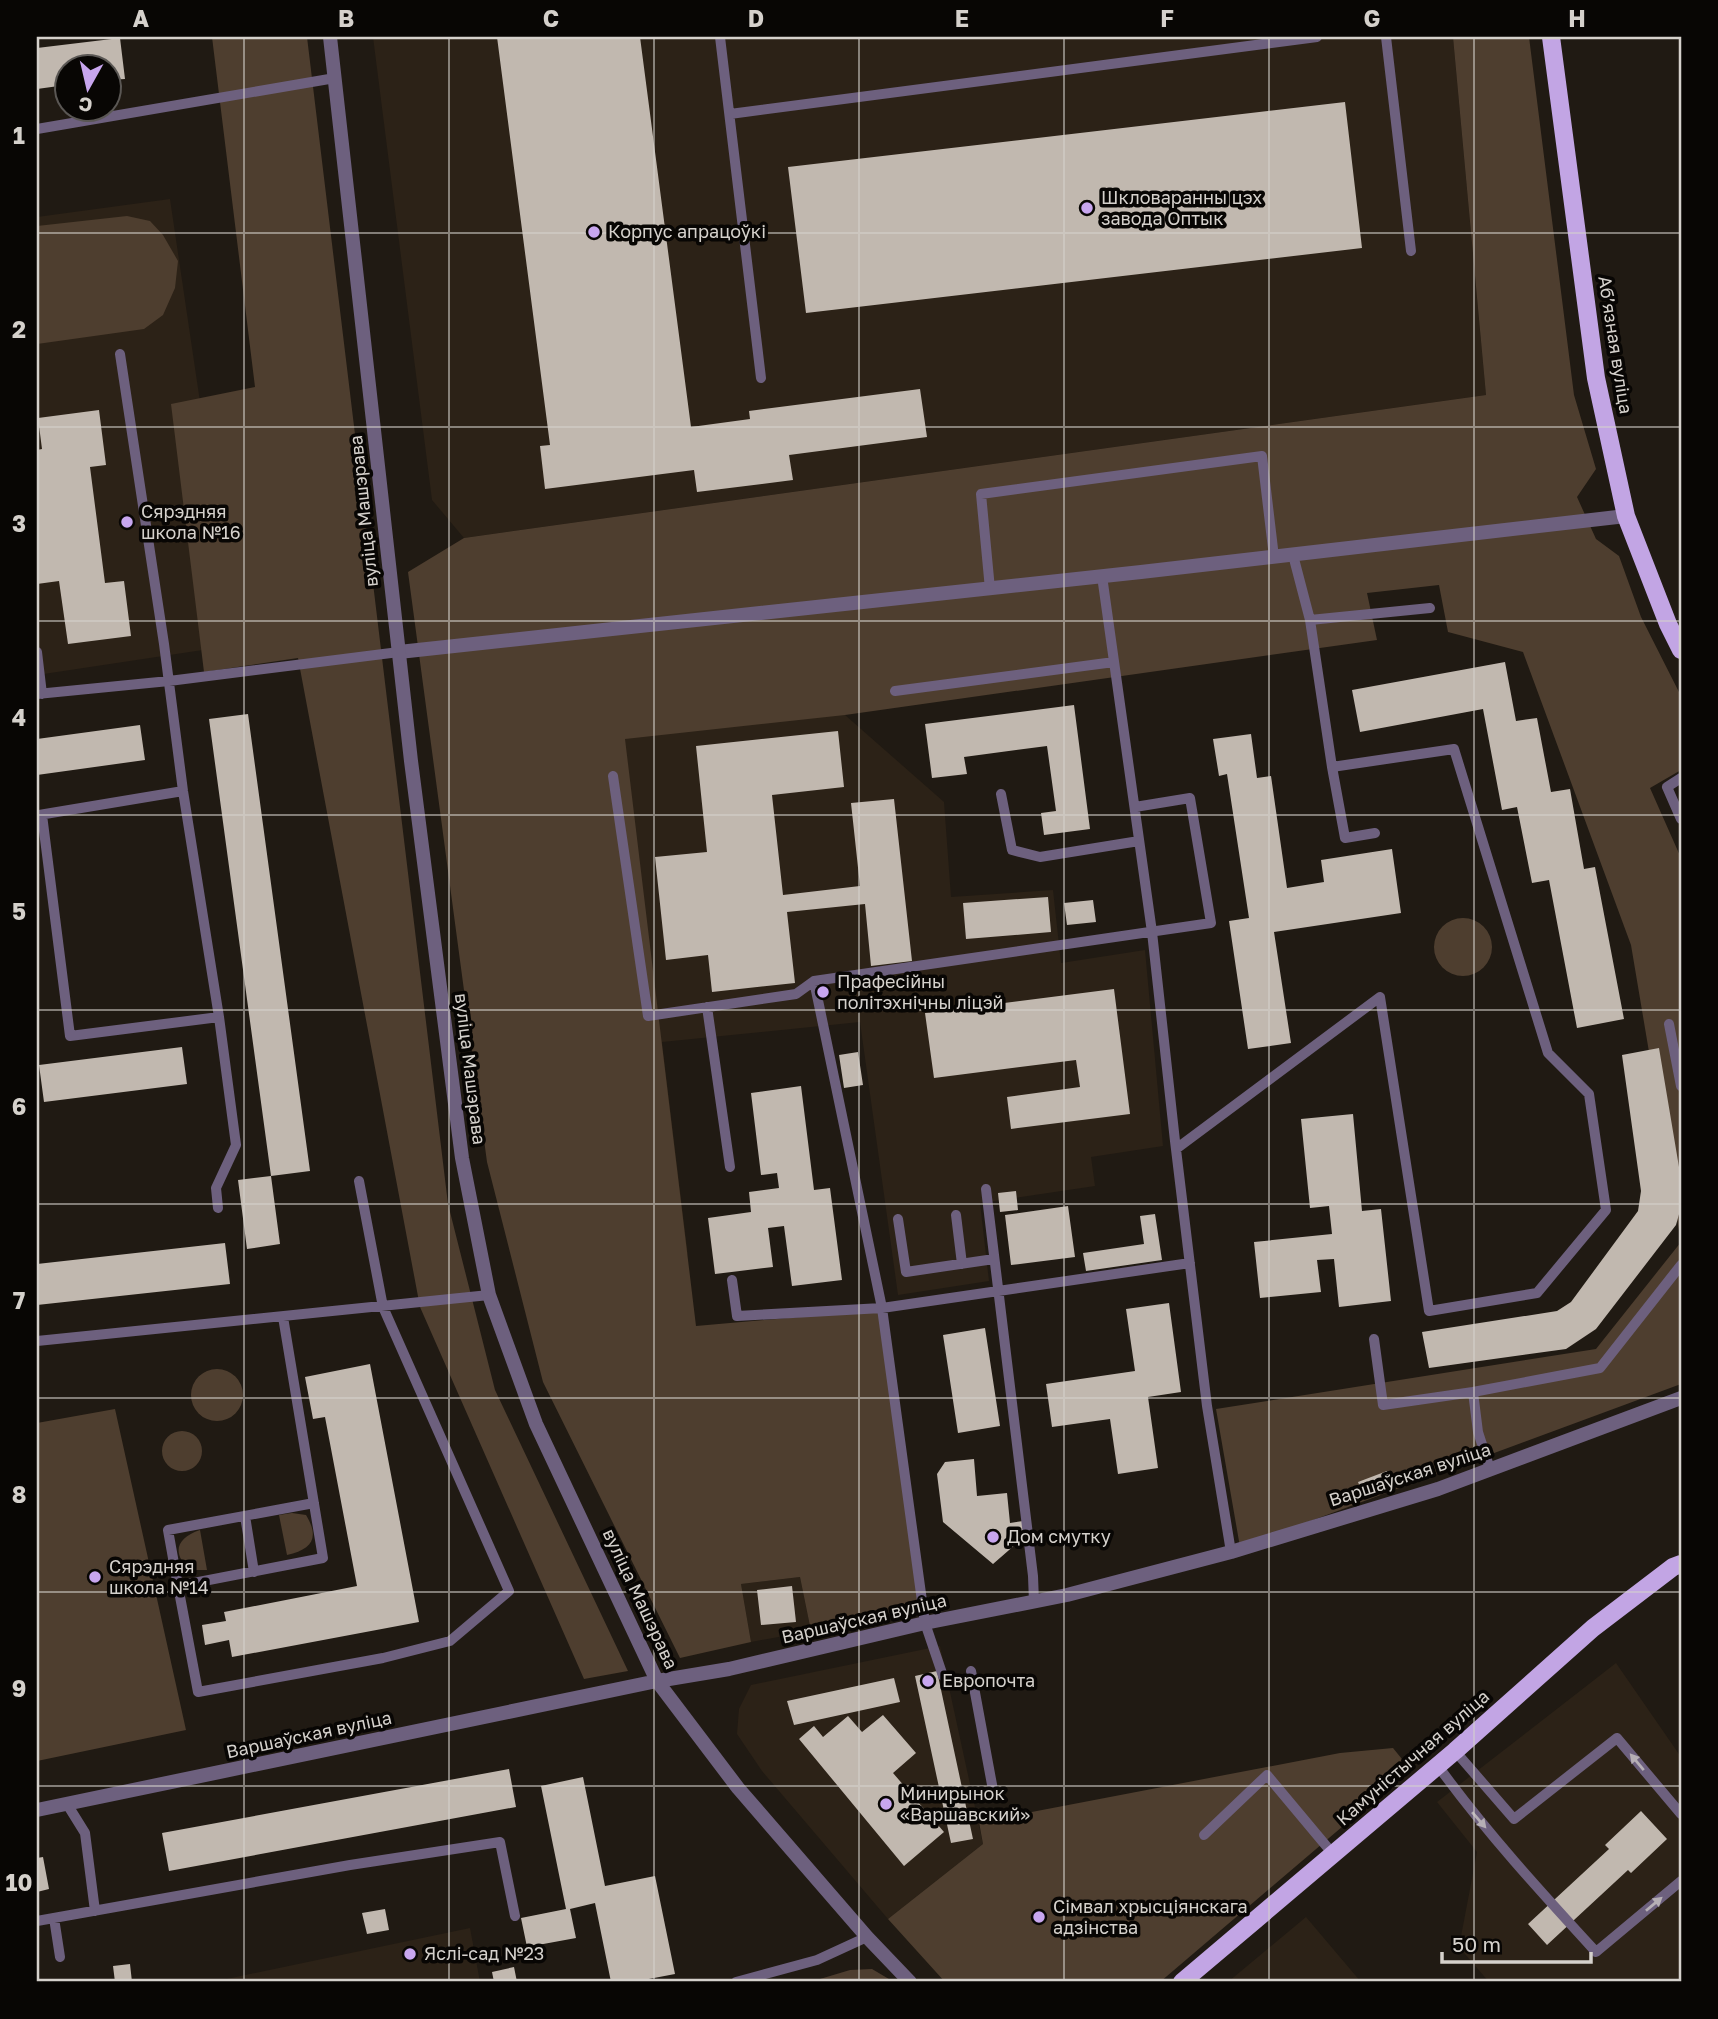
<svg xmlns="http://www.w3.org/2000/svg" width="1718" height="2019" viewBox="0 0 1718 2019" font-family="'Golos Text',sans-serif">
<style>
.built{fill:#2c2217}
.green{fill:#4e3e2f}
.building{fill:#c1b8af}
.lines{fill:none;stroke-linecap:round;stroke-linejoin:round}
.service{stroke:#6d607e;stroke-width:10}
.minor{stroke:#6d607e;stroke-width:14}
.tertiary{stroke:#6d607e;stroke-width:14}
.primary{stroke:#c2a5e4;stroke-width:18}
.oneway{fill:#b6afb5}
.grid{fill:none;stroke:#d5d1cc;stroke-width:2;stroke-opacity:0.55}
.poi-dot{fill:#c8a6ef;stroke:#080604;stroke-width:2.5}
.labels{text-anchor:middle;stroke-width:7;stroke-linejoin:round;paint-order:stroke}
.poi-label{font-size:18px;fill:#d5d1cc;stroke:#080604;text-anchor:start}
.street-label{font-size:18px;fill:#d5d1cc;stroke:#080604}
.neatline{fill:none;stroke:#d5d1cc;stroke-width:2.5}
.grid-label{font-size:23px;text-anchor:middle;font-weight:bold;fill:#d5d1cc}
</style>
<rect width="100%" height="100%" fill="#201a13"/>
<path class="built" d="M373,37h1080l33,358 -1022,143 -32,-38z
M170,199l66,446 -199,30v-458z
M835,654l10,61 99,87 7,95 102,-7 8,73 84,-13 18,196 -72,11 4,29 -115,17 9,78 -91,14 -38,-273 -198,20 26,214 -170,-563z
M800,1577l11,54 -60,11 -10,-58z
M940,1646l43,198 -95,75 -126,-148 -25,-37 2,-25 12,-24z
M1616,1663l65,94v225h-192l-30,-35 18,-95 -40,-50z
M1306,1917l55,65h-133z
M470,1928l10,54h-268l10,-2z"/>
<path class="green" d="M212,37h95l141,1167 47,186 133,281 -44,8 -164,-372 -122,-649 -94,14 -33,-268 84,-17z
M1453,37h76l45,358 22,74 -19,28 19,42 23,17 22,61 40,79v74l-31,18 31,70v526l-441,163 -24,-138 380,-60 85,-107 -50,-297 -108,-293 -75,-20 -9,-47 -72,8 10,47 -532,75 -220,24 71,587 185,-16 41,297 -111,24 -11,-54 -59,7 10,58 -71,16 -137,-276 -56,-220 -79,-590 56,-34 1022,-143z
M127,216l23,5 13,14 15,26 -3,27 -12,27 -19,14 -107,15v-118z
M1434 947a29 29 0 1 1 58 0a29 29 0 1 1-58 0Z
M191 1395a26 26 0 1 1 52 0a26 26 0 1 1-52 0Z
M115,1409l71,321 -149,31v-338z
M162 1451a20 20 0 1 1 40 0a20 20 0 1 1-40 0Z
M292,1513l14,2c14,23 6,34 -19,40l-8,-40z
M200,1530l7,40h-16c-20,-16 -15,-32 9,-40z
M1393,1748l17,21 -250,213h-215l-57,-63 95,-75 -4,-22 361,-69z
M872,1969l22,13h-84l40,-12z"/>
<path class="building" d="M497,37h143l51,390 59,-8 -1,-8 171,-22 7,48 -138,18 4,25 -96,12 -3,-22 -149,19 -5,-43 10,-1z
M120,38l5,41 -17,1v-14h-42v19l-29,4v-41z
M1345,102l17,146 -556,65 -18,-146z
M99,410l7,55 -16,2 15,116 19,-2 7,55 -63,8 -9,-63 -22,3v-134l5,-1 -4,-31z
M1505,662l11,59 21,-3 14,74 19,-3 14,80 11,-2 29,152 -47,9 -28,-148 -17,3 -15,-76 -15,3 -19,-101 -123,23 -8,-42z
M1074,705l16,124 -46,6 -3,-22 15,-2 -9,-65 -83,11 3,17 -35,4 -7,-54z
M248,714l62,457 -39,5 -62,-457z
M140,725l5,35 -108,15v-36z
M838,731l6,56 -72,8 11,100 77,-9 -9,-83 43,-4 18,162 -41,5 -6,-62 -78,8 8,71 -83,9 -4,-37 -42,5 -11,-103 52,-5 -11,-106z
M1251,734l6,44 14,-2 16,112 37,-6 -3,-22 71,-11 9,64 -127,19 17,111 -43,6 -19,-128 20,-3 -22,-144 -8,2 -6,-37z
M1048,897l3,35 -85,7 -3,-36z
M1093,900l3,22 -29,3 -3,-22z
M1114,989l16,125 -119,15 -4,-32 73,-10 -4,-27 -142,18 -9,-65z
M182,1047l5,37 -143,18 -5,-37z
M1659,1048l22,131v28l-5,18 -80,104 -30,20 -137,19 -7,-36 135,-21 14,-9 67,-91 3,-20 -19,-136z
M858,1052l5,33 -19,3 -5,-33z
M801,1086l13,104 16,-2 12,92 -50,6 -8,-60 -16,2 5,39 -58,7 -7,-56 43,-6 -2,-20 30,-4 -2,-15 -16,2 -10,-82z
M1353,1114l9,97 19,-2 10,92 -52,6 -5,-48 -17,1 4,32 -61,6 -6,-56 78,-8 -3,-28 -19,2 -9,-89z
M271,1176l9,68 -33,5 -9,-69z
M1016,1191l2,19 -18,2 -2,-19z
M1068,1206l7,51 -64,8 -6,-50z
M1155,1214l7,46 -76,11 -3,-18 61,-9 -4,-28z
M225,1243l5,41 -193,21v-41z
M1169,1303l12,89 -33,5 10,71 -40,6 -8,-55 -58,8 -6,-43 89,-13 -9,-62z
M985,1328l15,98 -42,7 -15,-98z
M370,1364l49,258 -187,35 -3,-17 -24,5 -3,-20 24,-4 -2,-9 133,-26 -32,-169 -12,2 -8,-42z
M974,1459l3,37 30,-3 3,30 13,-2 2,15 -32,28 -50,-42 -6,-48 8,-12z
M1387,1471l6,16 -29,10 -6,-15z
M792,1586l4,36 -35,3 -4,-35z
M937,1671l36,168 -22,4 -36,-167z
M894,1678l6,24 -106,23 -7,-24z
M883,1715l33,38 -23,20 51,59 -40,34 -105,-127 15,-13 9,11 25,-21 14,16z
M509,1769l7,38 -347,64 -7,-38z
M583,1777l22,109 50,-10 20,98 -42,8h-22l-16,-79 -25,6 6,29 -49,9 -6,-29 45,-9 -25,-123z
M1641,1811l26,28 -36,34 -3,-3 -81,75 -19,-21 81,-75 -4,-4z
M43,1857l6,32 -12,3v-34z
M385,1909l4,21 -22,4 -5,-21z
M130,1964l2,18h-17l-2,-16z
M514,1967l3,15h-23l-2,-10z"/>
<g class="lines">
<path class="service" d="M720,37l41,341
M1386,37l25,214
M730,114l587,-77
M37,129l298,-51
M120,354l44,290 19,147 36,226 17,128 -20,43 2,20
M1102,576l50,356 23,209 32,265 24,146
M990,589l-9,-95 281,-38 12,101
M1310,620l120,-12
M37,652l5,42
M895,691l219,-29
M37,694l132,-13 230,-29
M1332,767l13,71 30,-5
M613,776l35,240 148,-22 18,-13 397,-58 -21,-125 -55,9
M1681,778l-14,9 14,32
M1001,794l11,56 28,7 99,-16
M39,815l144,-24
M42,815l28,221 149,-19
M814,981l68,327 43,315 18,53
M707,1007l23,160
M1669,1024l12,62
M1176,1149l204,-152 49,314 108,-18 69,-83 -17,-116 -41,-41 -94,-304 -122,18 -22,-147 -17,-65
M986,1189l47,387 1,26
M956,1215l6,49
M898,1219l8,53 88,-13
M732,1280l5,36 145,-8 308,-45
M283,1317l40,241 -145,28 20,106 185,-34 67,-17 59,-50 -126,-284 -24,-126
M1374,1339l9,66 90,-13
M37,1341l452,-46
M1490,1469l-12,-37 -5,-40 127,-24 81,-103
M245,1516l9,56
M178,1586l-10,-56 146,-27
M971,1671l22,119
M1455,1751l59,68 103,-81 64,76
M1438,1766c48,66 103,126 158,186l85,-71
M67,1804l18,29 10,78
M1204,1835l63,-60 66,79
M54,1918l6,39
M37,1921l313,-56 150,-23 15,74
M736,1982l81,-22 50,-23"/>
<path class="minor" d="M399,652l742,-80 485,-56"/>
<path class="tertiary" d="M330,37l81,724 51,397 27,137 47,129 121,257 81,107 129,149 43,45
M37,1810l620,-129 72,-12 196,-46 142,-28 164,-43 207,-63 243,-91"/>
<path class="primary" d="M1551,37l45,341 30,138 42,108 13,26
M1182,1982l273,-231 138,-123 80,-61 8,-3"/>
</g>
<defs><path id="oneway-solid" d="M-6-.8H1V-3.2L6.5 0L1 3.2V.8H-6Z" transform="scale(1.75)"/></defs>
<g class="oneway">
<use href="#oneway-solid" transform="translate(1637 1762) rotate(-130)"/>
<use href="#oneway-solid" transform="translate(1479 1820) rotate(49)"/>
<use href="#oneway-solid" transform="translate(1654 1904) rotate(-40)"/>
</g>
<path class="grid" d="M244,37v1945M449,37v1945M654,37v1945M859,37v1945M1064,37v1945M1269,37v1945M1474,37v1945M37,233h1644M37,427h1644M37,621h1644M37,815h1644M37,1010h1644M37,1204h1644M37,1398h1644M37,1592h1644M37,1786h1644"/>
<g class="poi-dot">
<circle cx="1087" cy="208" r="7"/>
<circle cx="594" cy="232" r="7"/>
<circle cx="127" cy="522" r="7"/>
<circle cx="823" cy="992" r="7"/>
<circle cx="993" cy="1537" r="7"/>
<circle cx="95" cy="1577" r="7"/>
<circle cx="928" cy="1681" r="7"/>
<circle cx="886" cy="1804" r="7"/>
<circle cx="1039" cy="1917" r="7"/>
<circle cx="410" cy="1954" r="7"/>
</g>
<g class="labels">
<g class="poi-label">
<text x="1101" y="204">Шкловаранны цэх<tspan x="1101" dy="21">завода Оптык</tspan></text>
<text x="608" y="238">Корпус апрацоўкі</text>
<text x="141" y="518">Сярэдняя<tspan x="141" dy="21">школа №16</tspan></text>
<text x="837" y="988">Прафесійны<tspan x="837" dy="21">політэхнічны ліцэй</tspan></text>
<text x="1007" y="1543">Дом смутку</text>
<text x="109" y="1573">Сярэдняя<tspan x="109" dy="21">школа №14</tspan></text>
<text x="942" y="1687">Европочта</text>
<text x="900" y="1800">Минирынок<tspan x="900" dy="21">«Варшавский»</tspan></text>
<text x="1053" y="1913">Сімвал хрысціянскага<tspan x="1053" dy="21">адзінства</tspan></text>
<text x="424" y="1960">Яслі-сад №23</text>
</g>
<g class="street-label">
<text transform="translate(1615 345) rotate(81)" y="6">Абʼязная вуліца</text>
<text transform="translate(364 511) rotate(-96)" y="6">вуліца Машэрава</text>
<text transform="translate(470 1069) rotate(83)" y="6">вуліца Машэрава</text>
<text transform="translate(1410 1475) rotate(-18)" y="6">Варшаўская вуліца</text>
<text transform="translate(640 1599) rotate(65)" y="6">вуліца Машэрава</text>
<text transform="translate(864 1619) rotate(-13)" y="6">Варшаўская вуліца</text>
<text transform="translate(309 1735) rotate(-12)" y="6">Варшаўская вуліца</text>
<text transform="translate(1413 1758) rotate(-41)" y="6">Камуністычная вуліца</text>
</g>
</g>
<rect width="1718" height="2019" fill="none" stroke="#080604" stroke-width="77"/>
<g transform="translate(88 88) rotate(188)"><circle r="33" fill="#080604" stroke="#5a5754" stroke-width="2"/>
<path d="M0-5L12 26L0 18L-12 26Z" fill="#c8a6ef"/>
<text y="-10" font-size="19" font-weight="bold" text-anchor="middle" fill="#d5d1cc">С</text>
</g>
<path d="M1442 1952v10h149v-10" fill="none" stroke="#d5d1cc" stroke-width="3.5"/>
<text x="1452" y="1952" font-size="21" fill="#d5d1cc" stroke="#080604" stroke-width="5" paint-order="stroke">50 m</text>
<rect x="38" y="38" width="1642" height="1942" class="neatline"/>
<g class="grid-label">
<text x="141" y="27">A</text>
<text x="346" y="27">B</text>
<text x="551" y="27">C</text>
<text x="756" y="27">D</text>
<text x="962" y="27">E</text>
<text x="1167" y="27">F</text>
<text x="1372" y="27">G</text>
<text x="1577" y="27">H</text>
<text x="19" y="144">1</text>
<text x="19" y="338">2</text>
<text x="19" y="532">3</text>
<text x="19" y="726">4</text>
<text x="19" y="920">5</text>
<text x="19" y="1115">6</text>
<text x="19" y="1309">7</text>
<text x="19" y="1503">8</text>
<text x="19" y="1697">9</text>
<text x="19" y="1891">10</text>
</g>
</svg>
